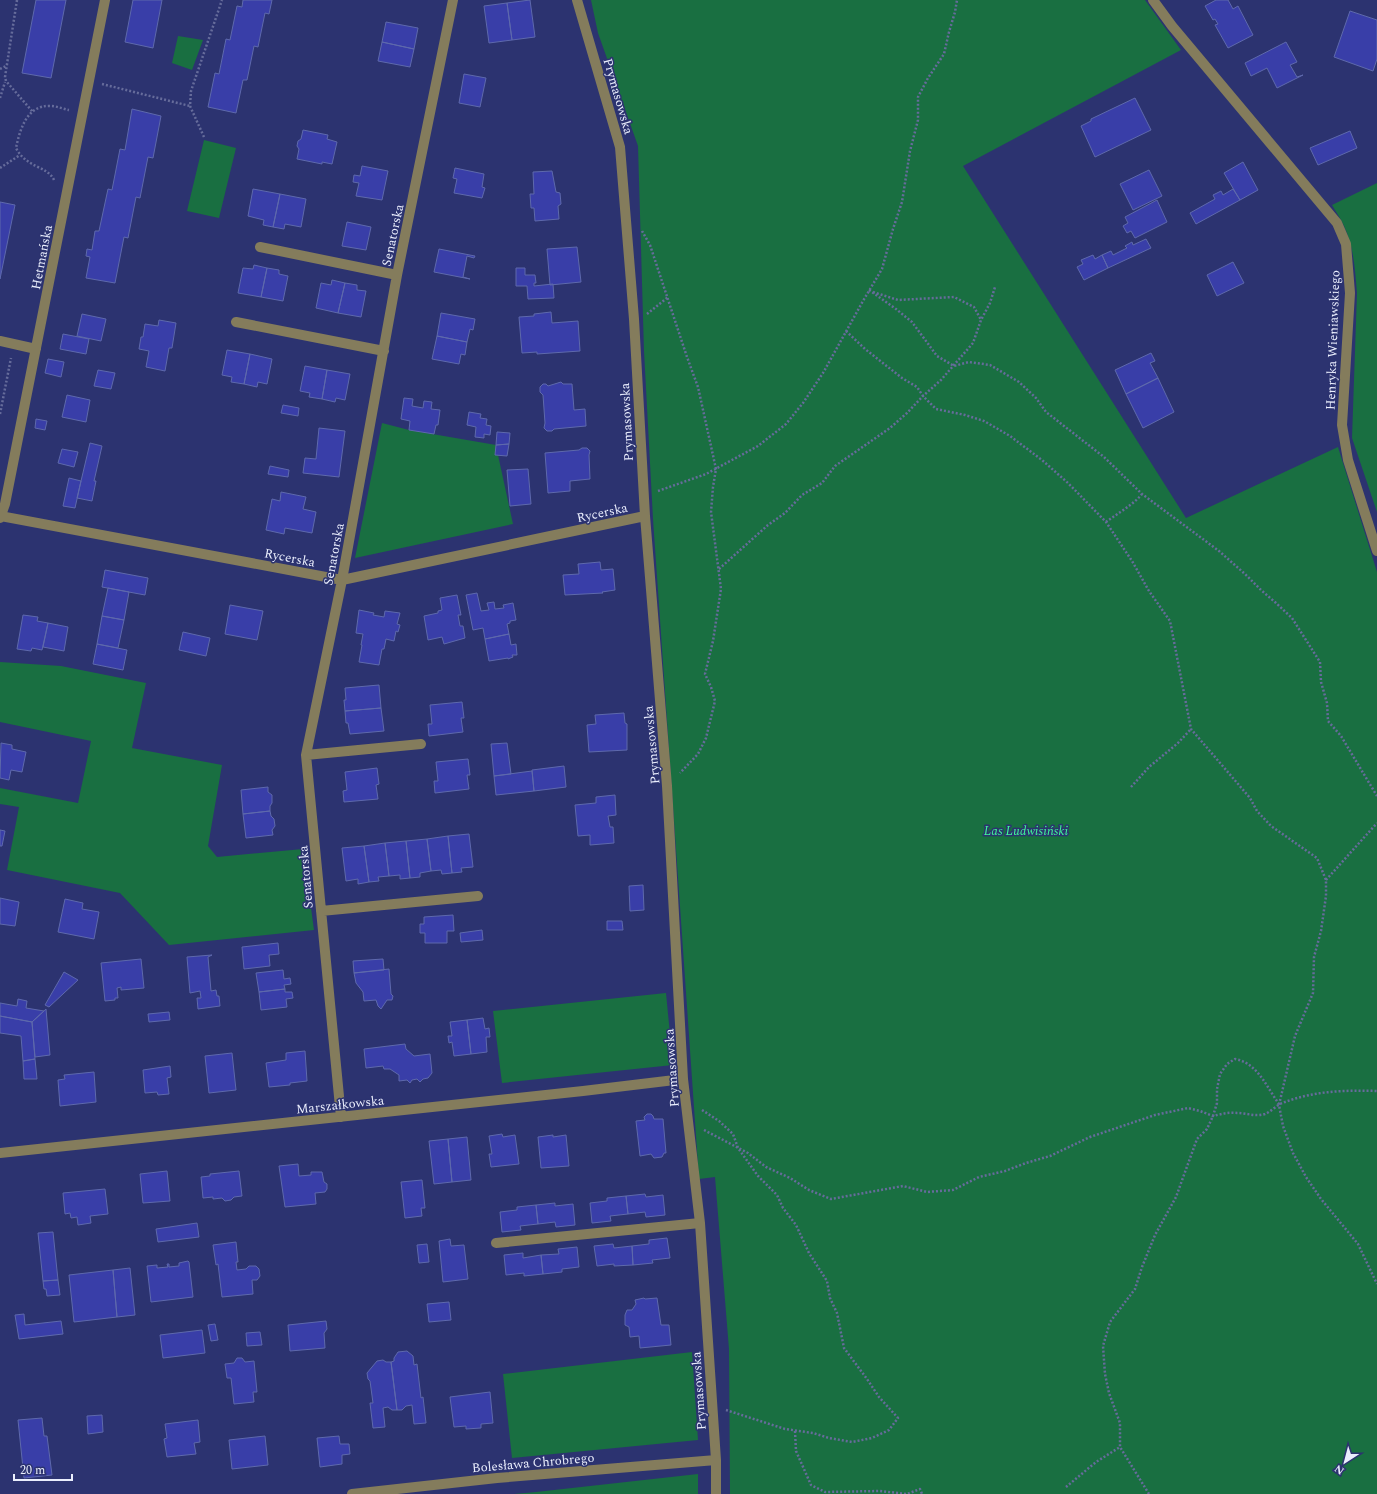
<svg xmlns="http://www.w3.org/2000/svg" width="1377" height="1494" viewBox="0 0 1377 1494" font-family="Spectral,serif">
<style>
.green{fill:#196f41}
.building{fill:#393ea8;stroke:#5e69ac}
.lines{fill:none;stroke-linecap:round;stroke-linejoin:round}
.path{stroke:#666c9b;stroke-width:2.5;stroke-dasharray:2 2;stroke-linecap:butt}
.minor{stroke:#847c5c;stroke-width:10}
.labels{text-anchor:middle;stroke-width:3;stroke-linejoin:round;paint-order:stroke}
.street-label{font-size:13px;fill:#eaeefd;stroke:#2c3370}
.park-label{font-size:13px;font-style:italic;fill:#3ff897;stroke:#2c3370}
</style>
<rect width="100%" height="100%" fill="#2c3370"/>
<path class="green" d="M591,0h554l36,50 -218,116 223,352 152,-71 39,125v922h-647l-1,-145 -14,-172 -16,2 -46,-660 -9,-168 -6,-205 -40,-113z
M178,36l25,4 -11,30 -20,-7z
M204,140l32,8 -17,70 -32,-7z
M1377,183v329l-25,-74 5,-145c-2,-23 -3,-46 -13,-67 -3,-7 -8,-14 -12,-21z
M382,423l27,7 87,15 -1,10h3l15,69 -158,34z
M0,662l61,4 85,17 -14,65 90,17 -14,81 9,11 86,-8 11,81 -145,15 -49,-52 -113,-23 12,-63 -19,-3v-16l78,15 13,-62 -91,-19z
M666,993l7,72 -171,18 -9,-72z
M692,1352l6,88 -186,18 -9,-84z
M698,1474v20h-184l22,-2z"/>
<path class="building" d="M36,0h30l-15,78 -29,-5z
M133,0h29l-9,48 -28,-6z
M243,0h29l-3,14 -4,-1 -7,34 -4,-1 -7,34h-4l-7,33 -28,-6 7,-34 4,1 7,-35 4,1 7,-34 5,1z
M530,0l5,37 -23,3 -5,-37z
M1216,0h12l5,9 5,-3 15,29 -25,13 -13,-23 3,-1 -3,-5 -2,1 -8,-14z
M507,3l5,37 -23,3 -5,-37z
M1350,11l27,9v39l-4,12 -39,-14z
M386,22l32,6 -4,21 -32,-7z
M382,42l32,7 -4,18 -32,-6z
M1286,42l11,20 -7,3 7,12 6,-2 -26,13 -10,-20 -16,8 -6,-13z
M464,74l22,4 -6,29 -21,-4z
M1135,98l16,32 -56,27 -14,-31 10,-5v-2z
M132,109l29,7 -8,42 -5,-1 -8,41 -4,-1 -8,41 -4,-1 -9,46 -29,-5 4,-21 -4,-1 1,-7 5,1 3,-19h4l9,-42 4,1 8,-41 5,1z
M303,130l25,5 -1,4 10,3 -5,22 -10,-2v2l-25,-5 2,-10 -2,-3 1,-5 3,-2z
M1350,131l7,17 -39,17 -8,-17z
M1243,162l15,28 -18,10 -16,-27z
M362,166l26,5 -6,29 -26,-4 3,-13 -6,-1 1,-7 6,1z
M455,168l29,6 -2,13 3,1 -3,10 -28,-5 3,-14 -4,-1z
M1149,170l13,26 -29,14 -13,-26z
M552,171l4,21 4,1 1,11 -3,2 1,13 -24,2 -1,-13h-3l-1,-14h4l-1,-22z
M253,189l27,5 -7,33 -10,-2 1,-5 -16,-4z
M1233,189l7,11 -44,24 -6,-11 25,-14 -2,-4 8,-4 2,4z
M280,194l26,5 -5,28 -16,-3 -1,5 -11,-2z
M1157,200l10,22 -32,16 -4,-7 -4,2 -4,-7 5,-3 -3,-6z
M0,202l15,3 -15,74z
M347,222l24,5 -5,23 -24,-4z
M1146,239l5,9 -43,20 -6,-13 9,-4 2,4 14,-7 -2,-2 7,-4 1,3z
M577,247l4,35 -31,3 -3,-36z
M439,249l36,7 -1,2 -7,-2 -4,21 7,2 -36,-7z
M1093,255l2,4 7,-4 6,13 -24,12 -7,-13 6,-3 -2,-4z
M1233,262l11,21 -27,13 -10,-21z
M254,265l13,3 -6,29 -23,-4 5,-25 10,1z
M267,268l12,2v4l9,2 -5,25 -22,-4z
M516,268h9v7h10l1,8h-2v3l19,-2 1,14 -26,1 -1,-13h-11z
M332,280l13,3 -7,30 -22,-5 5,-25 10,2z
M345,283l12,2v5l9,1 -5,26 -23,-4z
M551,312l1,11 26,-2 2,30 -43,3v-2l-15,1 -3,-36 15,-1v-2z
M441,313l34,6 -2,11 -3,-1 -3,13 -30,-6z
M82,314l24,5 -5,22 -24,-5z
M159,320l17,3 -4,25h-3l-4,23 -19,-4 3,-16 -10,-2 2,-12h2l2,-13 13,2z
M63,334l26,5 -3,15 -26,-5z
M437,336l30,6 -2,13 -4,-1 -2,10 -27,-5z
M227,350l23,4 -6,30 -13,-2 1,-5 -10,-2z
M1151,353l4,8 -5,2 8,15 -32,16 -11,-24z
M250,354l22,5 -5,25 -9,-2 -1,5 -13,-3z
M48,359l16,3 -3,15 -16,-4z
M305,366l22,4 -5,29 -13,-2 1,-4 -10,-2z
M98,370l17,3 -4,16 -17,-3z
M327,370l23,4 -5,26 -9,-2 -1,4 -13,-3z
M1158,378l16,34 -31,16 -17,-34z
M561,382l2,2h9l2,26 11,-1 1,17 -32,3 -2,2h-5l-3,-3 1,-5 -2,-28 -3,-3v-5l3,-3h3l2,2z
M67,395l23,5 -4,22 -24,-5z
M404,398l9,1 -1,7 11,2 1,-7 8,1 -1,7 9,1 -2,15h-2l-2,9 -25,-4 1,-9 -9,-2z
M283,405l16,3 -1,8 -17,-3z
M469,412l12,2 -1,4 7,1 -1,6 5,1 -1,9 -6,-1v4l-9,-1 1,-10 -9,-2z
M36,419l11,2 -2,9 -10,-2z
M319,428l26,3 -6,46 -36,-4 2,-15 11,1z
M497,432l13,1 -1,11 -13,1z
M90,443l12,3 -8,35h2l-4,20 -15,-3z
M509,444l-2,12 -12,-1 1,-10z
M582,448h5l3,3 -1,4 1,24 -20,2v10l-22,2 -3,-40 34,-3z
M62,449l16,3 -4,15 -16,-4z
M270,466l19,4 -1,7 -20,-3z
M528,469l3,35 -21,2 -3,-36z
M69,478l12,3 -6,27 -12,-2z
M281,492l25,5 -3,12 13,3 -4,21 -27,-5 -1,6 -18,-4 6,-31 8,2z
M600,562l1,8 12,-1 2,21 -13,2 1,1 -38,2 -2,-20 16,-1 -1,-10z
M105,570l43,8 -3,17 -43,-8z
M108,588l21,4 -5,28 -22,-4z
M477,593l4,18 8,-1 -2,-7 7,-1 1,7 9,-1 -1,-3 10,-2 3,17 -6,1v2l-3,1 2,10 -24,5 -2,-11 -10,2 -7,-35z
M457,595l4,20h-3l2,11h3l2,12 -21,6 -2,-7 -14,3 -4,-24 14,-3v-2l4,-1 -2,-12z
M230,605l33,6 -6,29 -32,-6z
M359,610l15,3 -1,2 11,2 1,-6 15,2 -3,11 3,1 -2,7 -2,-1 -2,10 -8,-2 -2,10h-2l-3,16 -20,-3 3,-17h-1l2,-11 -7,-1z
M23,615l15,2 -1,4 11,2 -6,27 -10,-2 -1,3 -14,-2z
M102,616l22,4 -6,28 -21,-4z
M48,623l20,4 -4,24 -21,-4z
M183,632l27,6 -4,18 -27,-6z
M509,634l2,11 5,-1 1,11h-5l1,2 -5,2v-1l-19,3 -4,-22z
M97,644l30,6 -4,20 -30,-6z
M379,685l2,23 -36,3 -1,-11h2l-1,-12z
M462,702l2,16h-3l2,14 -34,4 -1,-12h4l-2,-19z
M381,708l3,23 -34,3 -2,-11h-2l-1,-12z
M624,713l1,10 2,1v26l-38,2 -2,-27 9,-1 -1,-9z
M1,743l11,2v4l14,3 -4,20 -11,-2 -2,10 -9,-2z
M507,743l4,31 -17,2 -3,-32z
M468,759l2,16h-3l2,14 -34,4 -1,-12h4l-2,-19z
M564,766l2,21 -32,4 -2,-21z
M377,768l2,16 -3,1 2,14 -34,3 -1,-11 4,-1 -2,-18z
M532,771l2,20 -38,4 -2,-19z
M268,787v5l4,3v8l-2,3v5l-27,3 -2,-24z
M615,795l1,20 -8,1 2,11h3l1,16 -24,2v-10l-12,1 -3,-31 21,-2v-6z
M270,811l1,5 3,3 1,7 -3,4 1,5 -27,3 -3,-24z
M0,830l5,1 -3,15h-2z
M469,834l4,33 -12,1 1,4 -10,1 -4,-37z
M448,836l4,37 -10,1 -1,-4 -10,1 -4,-32z
M427,839l4,32 -11,2v4l-10,1 -4,-37z
M406,841l4,37 -10,1v-4l-11,1 -4,-33z
M385,843l4,33 -11,1 1,4 -10,1 -5,-36z
M364,846l5,36 -11,2v-5l-12,2 -4,-33z
M643,885l1,25 -14,1 -1,-25z
M0,898l19,4 -4,24 -15,-2z
M65,899l18,4 -1,6 17,3 -5,27 -36,-7z
M453,915l1,16h-7v12h-22v-10h-5v-9h4v-7z
M607,921h15l1,9h-16z
M482,930l1,10 -22,2 -1,-9z
M278,943l1,11 -10,1 1,11 -26,3 -2,-22z
M212,955l-4,2 3,34 5,-1 1,6h2l1,10 -22,3 -1,-11h4l-1,-7 -10,2 -3,-36z
M141,959l3,29 -23,2v-3l-4,1 1,10h-3v2l-10,1 -4,-38z
M383,959l1,11 -30,3 -1,-12z
M389,969l2,25 2,2 -1,4h-5l-6,9 -3,-3 -2,-6 -12,1 -1,-9 -7,-9 -2,-10z
M283,970l1,9 6,-1 1,6 -7,1 1,4 -26,3 -3,-19z
M64,972l14,8 -29,27 -4,-2z
M285,989v3h7l1,6 -7,1 1,8 -26,3 -2,-18z
M18,999l9,2 -1,7 18,3 -12,11 -32,-6v-13l17,3z
M46,1009l4,46 -15,2 -3,-35z
M169,1012l1,8 -21,2 -1,-8z
M0,1016l32,6 3,37 -12,2 -2,-25 -21,-3z
M483,1018l2,11 4,-1 1,9h-4l1,15 -16,2 -4,-34z
M467,1020l4,34 -17,2 -2,-14 -3,1 -1,-7h4l-2,-14z
M405,1044l1,5 8,7 16,-2 2,19 -4,5 -5,1 -3,3 -3,-3 -5,1 -2,3 -3,-3 -8,1v-6l-9,-6h-6l-1,-3 -17,2 -2,-19z
M305,1051l2,30 -17,2v2l-21,2 -3,-24 20,-3v-7z
M232,1053l4,37 -27,3 -4,-37z
M35,1059l2,20h-13l-1,-18z
M170,1066l1,11 -4,1 2,16 -11,1 -1,-3 -12,1 -2,-23z
M94,1072l2,30 -36,4 -2,-26 7,-1 -1,-4z
M647,1114h4l2,2 1,3h9l3,34h-2l-2,4 -8,1 -3,-4 -11,2 -4,-35 9,-1 -1,-3z
M502,1134l1,3 12,-2 4,29 -28,3 -2,-13h3l-3,-18z
M553,1135v2l13,-2 3,31 -28,2 -3,-31z
M467,1137l4,43 -19,2 -4,-43z
M448,1139l4,43 -18,2 -5,-43z
M298,1164l1,12 12,-1v-3h11l2,10 3,2v5l-2,3 -10,1 1,11 -31,3 -6,-41z
M167,1171l3,30 -27,2 -3,-29z
M239,1171l3,25 -8,1 -3,3 -6,1 -3,-3 -9,1v-2l-10,1 -2,-21 9,-1v-2z
M422,1180l3,28h-4l1,8 -17,2 -4,-36z
M105,1189l3,25 -18,2 1,7 -13,2 -1,-8 -6,1 -1,-5 -5,1 -2,-21z
M645,1194l1,3 17,-2 2,20 -19,2 -1,-5 -17,2 -2,-18z
M626,1196l2,18 -18,2 1,5 -19,2 -2,-20 17,-2v-3z
M555,1203v3l18,-2 2,21 -19,2 -1,-5 -17,2 -2,-19z
M536,1205l2,19 -18,2 1,4 -19,2 -2,-20 17,-2v-3z
M197,1223l2,14 -41,5 -2,-13z
M53,1232l5,48 -15,1 -5,-48z
M667,1238l3,20 -18,2 1,3 -20,2 -1,-19 17,-2v-4z
M450,1239l1,7 13,-1 4,34 -25,3 -4,-41z
M236,1242l2,20h-2l1,8 9,-1 3,-3h7l3,3 1,7 -3,4h-5l1,14 -31,3 -4,-33 -2,1 -3,-20z
M427,1244l2,18 -10,1 -2,-18z
M613,1244l1,4 18,-2 1,19 -19,1v-2l-17,2 -3,-20z
M577,1247l2,20 -17,2v3l-19,2 -2,-19 18,-1 -1,-5z
M523,1253v5l18,-3 2,19 -19,2v-3l-18,2 -2,-20z
M188,1261l1,1 4,35 -42,5 -4,-36 10,-1v3l11,-1 -1,-3h2v3l10,-1v-3z
M130,1268l5,47 -18,2 -4,-47z
M113,1270l4,47 -43,5 -5,-47z
M58,1280l2,15 -13,1 -1,-7h-2l-1,-8z
M644,1298l1,1 12,-1 4,27h8l2,20 -31,3 -1,-12 -9,1 -1,-10 -4,-2v-10l2,-5h5l4,-6 -1,-4z
M449,1302l2,18 -22,2 -2,-18z
M24,1314l1,11 36,-4 2,13 -44,5 -4,-24z
M326,1321l1,8 -3,4 1,15 -35,3 -2,-26z
M215,1324l3,16 -7,1 -3,-16z
M202,1330l3,23 -42,5 -3,-23z
M260,1332l2,13 -15,1 -1,-13z
M407,1351l6,5 1,9 3,-1 4,34 2,-1 3,26 -12,1 -2,-19 -6,1 -4,4h-5l-6,-48 3,-1v-3l4,-6z
M237,1358h5l3,4 9,-1 3,31h-4l1,10 -20,2 -3,-26h-4l-2,-14 9,-1z
M383,1360l3,2h5l6,48h-5l-4,-3 -5,1 2,19 -12,1 -3,-25h3l-3,-22 -2,-2 -1,-6 10,-12z
M490,1392l3,31 -12,1v4l-15,1v-3l-12,1 -4,-30z
M102,1415l1,17 -15,2 -1,-18z
M42,1418l2,18h3l5,39 -28,3 -6,-58z
M198,1420l2,22 -6,1 2,11 -29,3 -3,-18 3,-1 -2,-14z
M265,1436l3,29 -36,4 -3,-29z
M339,1436l1,8h9l1,10 -8,1v9l-22,3 -3,-29z"/>
<g class="lines">
<path class="path" d="M17,0l-12,77 1,4 26,30
M0,69l6,-3
M102,84l88,22
M0,98l5,-16
M204,137l-14,-31 1,-15 31,-91
M0,168l20,-13
M54,180c-6,-14 -28,-12 -38,-32 4,-19 11,-43 34,-42 7,0 13,3 19,4
M642,231l8,14 37,112 11,30 18,82 -3,18 -2,25 10,77 -8,52 -8,33 6,13 4,14 -9,37 -8,16 -18,19
M869,290l27,19 16,13 25,34 17,10 15,-4 21,3 29,17 17,16 10,14 58,45 38,37 77,57 26,23 16,16 15,13 16,15 28,44 1,20 6,21 1,18 13,15 36,60
M873,292l25,8 56,-3 20,10 7,13
M647,314l21,-17
M846,331l19,18 37,29 15,9 6,9 13,13 29,6 19,6 26,15 32,24 26,23 38,39 26,39 17,30 21,30 21,108 59,69 7,13 14,15 46,32 9,22v16l-5,35 -7,26 -1,36 -18,43 -16,69 4,21 10,27 13,24 15,22 37,45 19,40
M0,414l11,-56
M658,491l48,-17 52,-28 28,-22 17,-21 20,-30 40,-72 19,-32 11,-40 9,-27 8,-51 8,-31v-23l10,-19 16,-24 5,-22 6,-20 2,-12
M1106,522c12,-9 27,-17 36,-28
M719,569l49,-44 17,-12 17,-18 20,-12 13,-17 55,-38 17,-15 16,-17 18,-16 32,-37 8,-23 9,-17 5,-16
M1131,787l18,-20 29,-24 13,-14
M1326,880l51,-57
M702,1110l17,11 14,13 5,14 20,28 19,19 6,13 13,17 13,28 18,28 3,17 7,15 7,35 23,31 12,18 19,21 -9,12 -17,8 -20,4 -23,-4 -16,-5 -28,-4 -59,-19
M704,1130l44,23 18,14 24,11 19,12 22,9 72,-13 24,6 26,-2 26,-13 26,-6 21,-8 24,-7 40,-19 65,-22 33,-7 12,3 13,5c8,-2 16,-4 24,-3 9,0 19,4 28,1 5,-2 10,-7 15,-10 31,-13 64,-14 97,-13
M795,1431l1,20 15,34 14,7 55,-1 27,3 13,-5 2,5
M1066,1487l30,-25 24,-15
M1149,1494l-29,-47v-24l-11,-30 -4,-19 -2,-28 7,-24 25,-33 7,-22 13,-32 21,-38 21,-58 10,-10 6,-13 4,-13v-14l3,-15 7,-10 8,-5c23,4 32,29 44,45"/>
<path class="minor" d="M577,0l43,147 14,172 11,197 22,270 16,293 17,144 16,237v34
M1153,0l19,26 165,197 9,21 4,49 -8,132 6,35 29,91
M260,247l137,28
M236,322l148,29
M0,341l36,8
M0,516l342,64 303,-64
M0,518l5,-14 100,-504
M306,755l115,-11
M321,911l157,-15
M341,1117l-35,-362 36,-175 55,-305 56,-275
M0,1153l583,-62 100,-12
M496,1243l204,-20
M352,1494l145,-16 219,-18"/>
</g>
<g class="labels">
<g class="street-label">
<text transform="translate(619 96) rotate(74)" y="5">Prymasowska</text>
<text transform="translate(392 235) rotate(-78)" y="5">Senatorska</text>
<text transform="translate(41 257) rotate(-79)" y="5">Hetmańska</text>
<text transform="translate(1332 340) rotate(-88)" y="5">Henryka Wieniawskiego</text>
<text transform="translate(626 422) rotate(-93)" y="5">Prymasowska</text>
<text transform="translate(602 512) rotate(-12)" y="5">Rycerska</text>
<text transform="translate(333 554) rotate(-79)" y="5">Senatorska</text>
<text transform="translate(290 557) rotate(11)" y="5">Rycerska</text>
<text transform="translate(651 745) rotate(-95)" y="5">Prymasowska</text>
<text transform="translate(305 877) rotate(-95)" y="5">Senatorska</text>
<text transform="translate(671 1068) rotate(-94)" y="5">Prymasowska</text>
<text transform="translate(340 1104) rotate(-6)" y="5">Marszałkowska</text>
<text transform="translate(698 1391) rotate(-94)" y="5">Prymasowska</text>
<text transform="translate(533 1462) rotate(-5)" y="5">Bolesława Chrobrego</text>
</g>
<g class="park-label">
<text x="1026" y="835">Las Ludwisiński</text>
</g>
</g>
<g transform="translate(1345 1462) rotate(216)" stroke="#2c3370" stroke-width="3" paint-order="stroke">
<path d="M0-3L7 15L0 10L-7 15Z" fill="#eaeefd"/>
<text y="-6" font-size="11" font-weight="bold" text-anchor="middle" fill="#eaeefd">N</text>
</g>
<path d="M14 1474v6h58v-6" fill="none" stroke="#eaeefd" stroke-width="2"/>
<text x="20" y="1474" font-size="12" fill="#eaeefd" stroke="#2c3370" stroke-width="3" paint-order="stroke">20 m</text>
</svg>
